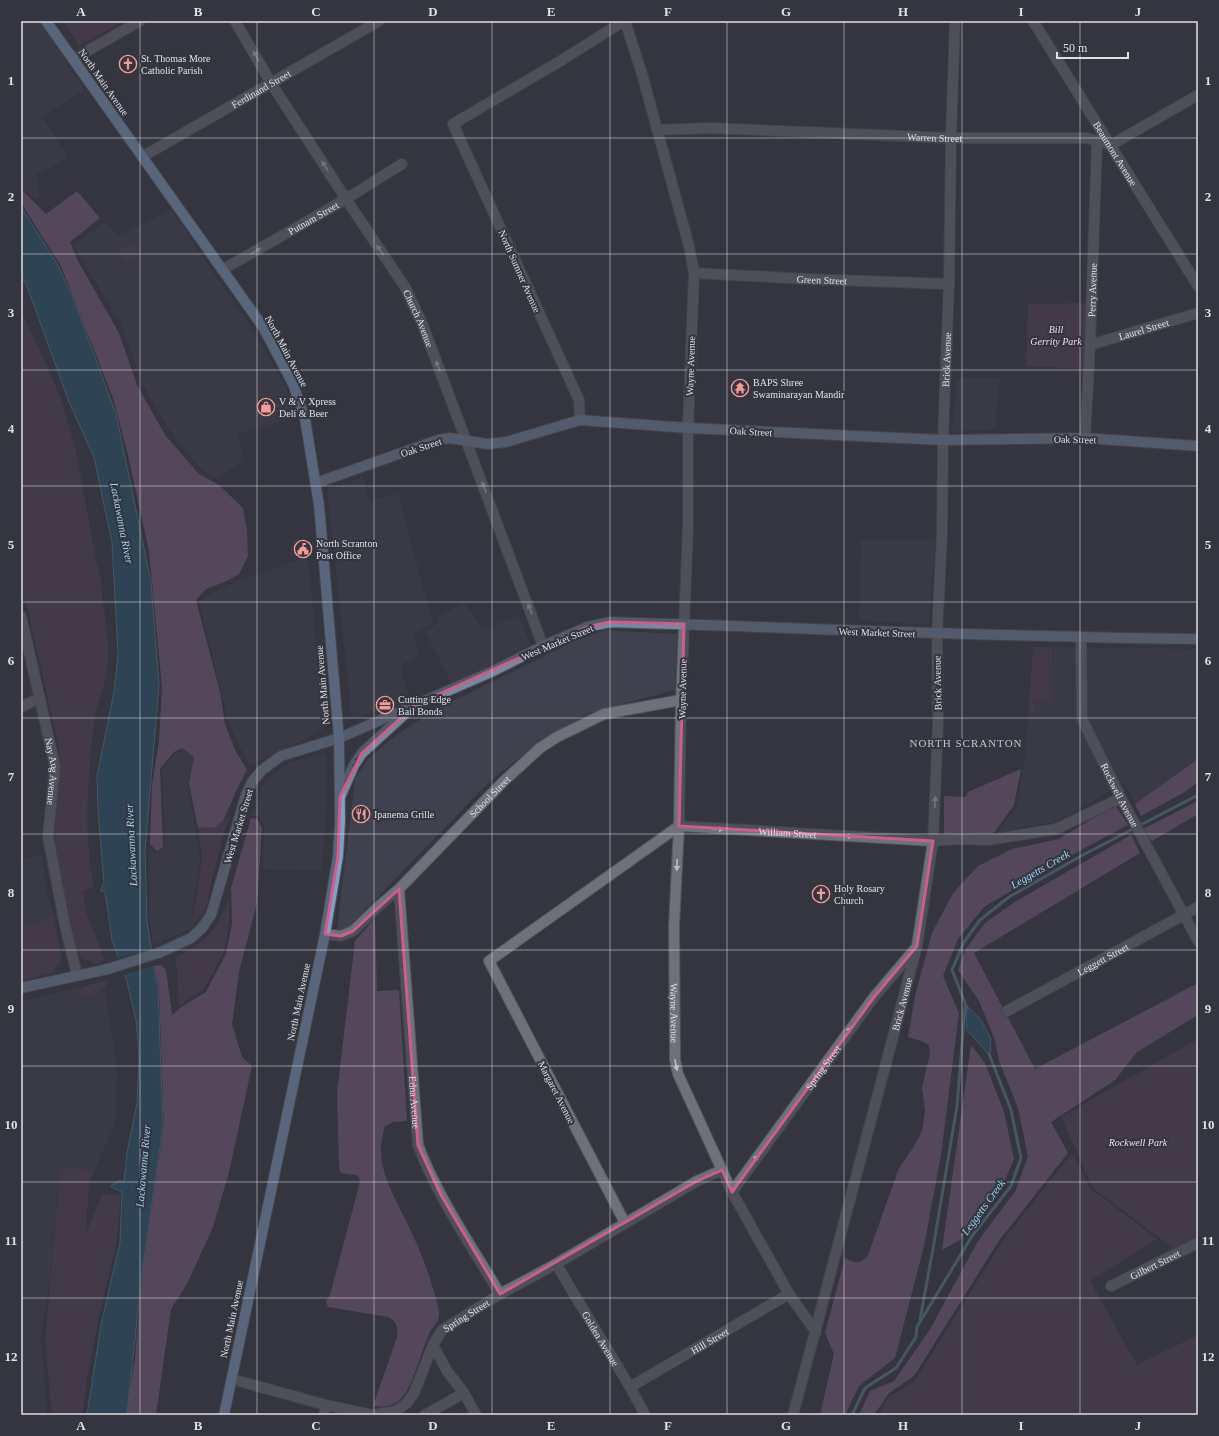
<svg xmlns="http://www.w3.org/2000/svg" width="1219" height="1436" viewBox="0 0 1219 1436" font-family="'Times New Roman',serif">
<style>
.built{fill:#3f414e}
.green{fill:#524057}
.forest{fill:#7b5e82}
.water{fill:#26546d;stroke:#5e7e91}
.pier{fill:#34353e}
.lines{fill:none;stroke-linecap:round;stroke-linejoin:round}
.stream{stroke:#5e7e91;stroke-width:3}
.street-casing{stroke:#52545a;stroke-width:12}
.secondary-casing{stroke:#52545a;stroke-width:12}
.primary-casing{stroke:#52545a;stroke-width:12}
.street{stroke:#6e707a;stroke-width:10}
.secondary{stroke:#7988a0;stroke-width:10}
.primary{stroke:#849fc6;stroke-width:10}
.oneway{fill:#bdbec5}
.oneway2{fill:#424652}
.marked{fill:none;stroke:#cc5e8b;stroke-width:3;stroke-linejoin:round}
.grid{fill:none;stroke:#dfe0e5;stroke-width:1;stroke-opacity:0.55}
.labels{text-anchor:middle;stroke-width:4;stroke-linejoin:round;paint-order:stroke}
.poi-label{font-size:10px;fill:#dfe0e5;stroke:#34353e;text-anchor:start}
.street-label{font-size:10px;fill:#dfe0e5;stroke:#34353e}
.park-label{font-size:10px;font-style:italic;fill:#f4d7fb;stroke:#34353e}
.water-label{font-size:11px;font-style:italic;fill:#9bd5f7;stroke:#34353e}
.neighbourhood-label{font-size:11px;letter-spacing:1px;fill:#c0c2cc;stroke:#34353e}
.neatline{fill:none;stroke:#dfe0e5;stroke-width:1.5}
.grid-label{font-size:13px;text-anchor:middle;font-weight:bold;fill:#dfe0e5}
</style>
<rect width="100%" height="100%" fill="#34353e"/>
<path class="built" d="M21,21h19l45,69 -43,26 26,42 -31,16 3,22 -5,4 -14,-14z
M171,210l81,119 33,56 10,28 -3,6 -54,14 6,28 -29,17 -14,-9 -31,-38 -28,-48 -21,-60 -47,-77 30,-24 15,13z
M957,378h43l-5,51 -43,3z
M363,477l7,24 28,-7 35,130 -19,9 5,23 -19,9 9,35 -57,19 -25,-229z
M861,539l74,2 -6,84 -70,-5z
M308,557l16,173 -75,36 -21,-45 -29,-121 39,-19z
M465,602l17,28 36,-14 13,29 -79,39 -27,-52 14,-10 -2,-5z
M605,630l72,4 -2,56 -86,23 -51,30 -49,39 -140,145 -12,3 18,-152 14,-20 29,-24 35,-23 139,-69z
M1054,647l144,2v110l-63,45 -10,-22 -68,39 -60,12 20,-26 8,-47 3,-43h5l2,-16h17z
M183,750l11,7 -6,26 12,75 -8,56 8,3 -10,12 -37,16 -4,-31v-68l7,8 9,-8 -3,-77 14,-16z
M326,753l1,43 -5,75 -59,-2 1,-43 -5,-10h-9l16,-37 22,-16z
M42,854l4,33 8,30 -33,10v-67z
M76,988l3,1 -1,4 9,5 18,-9 12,79 -1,54 -23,51 -11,-5 -22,2 -11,115 -8,55 6,75h-26v-413z"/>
<path class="green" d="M64,21h60l-45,25z
M134,242l8,12 -16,9 -8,-12z
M1087,303l-4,66 -57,-3 2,-62z
M21,311l24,50 16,38 15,52 21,114c5,14 4,22 6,36 3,23 8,46 4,69 -2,18 -11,35 -13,53 -6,54 -11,110 0,164l-11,3 3,22 19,49 -10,3 -12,-6 -6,-7 -21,-100 -1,-22 5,-62v-15l-33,-145 -6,-20z
M1033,647h20l-1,54h-17l-2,17 -5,-1z
M230,816l-6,17 -13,50 -4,21 -6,12 -7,-2 8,-57 -4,-29 17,-1z
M229,896v28l-5,28 -20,37 -25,17 -3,-47 1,-3c29,-11 43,-31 52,-60z
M54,917l7,38 -1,9 -10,10 -29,7v-54z
M110,980c-6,10 -19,22 -31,16v-7l16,-6z
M1198,1039v199l-22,12 -83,-62 -32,-71z
M1072,1153l18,35 67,51 -67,42 47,84 61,-30v80h-320l11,-18 25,-15 88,-140z
M69,1168h13l11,5 -4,9 -3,51 17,-40 18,3 -4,45 -14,57 -14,69 -7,48h-30l-7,-74 15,-171z"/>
<path class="forest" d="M21,189l25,25 31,-23 23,27 -30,24 8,19 41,72 18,52 28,50 34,39 20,11 24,23 4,23 1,25 -9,18 -12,7 -21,8 -10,11 24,92 5,32 10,26 12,20 -8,15 -16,36 -8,6 -17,1 -9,-45 5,-26 -12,-9 -8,4 -14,17 3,78 -6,4 -7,-7 2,-58 7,-45 3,-54 -13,-136 -21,-96 -15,-57 -52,-132 -40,-63z
M1198,759v23l-15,11 -42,23 -6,-12z
M1021,769l-7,36 -21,29 -49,1v-39l21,1 3,-5z
M1198,801v13l-46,27 -9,-12z
M1115,805l13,20 -47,25 -97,57 -26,32 -15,37 16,37 -18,142 -17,91 -29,112 -36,28 -14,29h-25l14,-61 -9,-21 20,-75c11,5 14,7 23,-3l31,-87 14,-20 9,-17 3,-20 -3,-23 8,-35 -1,-8 -8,-4 -13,-4 7,-41 17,-63 21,-40 25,-27 34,-17 47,-10z
M251,818l6,1 5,9 -5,75 -18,69 -7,52 10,33 10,9 -23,106 -16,55 -26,57 -16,25 -15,106h-30l9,-56 8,-91 21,-141 -5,-139 -4,-22 6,-1 5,5 6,44 -2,3 10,-9 26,-16 20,-38 6,-30 -1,-36z
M1131,835l9,18 -166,100 61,116 163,-86v32l-61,37 -22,28 -64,42 17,31 -70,89 -84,134 -25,17 -15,22h-15l11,-24 24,-10 35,-50 49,-90 38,-51 12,-34 -10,-48 -19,-47 -4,-21 -16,-39 -21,-31 7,-20 20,-27 28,-20z
M375,918l2,73 22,-1 8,131 -14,1 -8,4c-13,39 9,68 24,101 10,21 19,43 25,65 2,7 5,14 5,21 1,10 -7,13 -10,21 -6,14 -10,29 -16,43 -8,21 -16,32 -40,29l24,-69c1,-10 0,-16 -9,-20l-59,-10h-1l-2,-6 4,-6 30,-113 -1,-5 -3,-2 -15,-2 -2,-5 -2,-75 18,-152z
M971,1045l14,18 19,49 10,47 -14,33 -40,48 -18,10z"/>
<path class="water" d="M21,207l38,60 19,44 38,103 35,168 8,103 -14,165 2,72 11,66 5,139 -21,145 -15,143h-40l14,-90 19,-83 2,-50 -11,-5 1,-2 6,-4h6l3,-28 10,-50 2,-46 -3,-37 -9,-38 -15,-42 -7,-48 -4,-1v-2l3,-5 -6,-75 -1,-33 17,-84 4,-38 -6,-111 -18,-86 -25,-55 -42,-116 -6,-10z
M966,1005l15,15 10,19 -1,17 -23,-26z"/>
<path class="pier" d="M154,950l2,15 -33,10 -6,-17z"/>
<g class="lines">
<path class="stream" d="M967,1008l-15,-38 12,-28 16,-22 29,-23 72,-41 117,-61
M920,1320l14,-77 23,-137 8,-99
M852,1415l13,-27 31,-20 20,-31 1,-10 55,-91 39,-50 10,-28 -10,-48 -22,-56"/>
<defs>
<g id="street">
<path id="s1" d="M235,21l36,62 75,116 59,88 17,36 121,323"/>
<path id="s2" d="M625,21l17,53 47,172 5,27 -6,155v99l-7,173 -2,126 -5,100 1,134 3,14 54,118 57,102 27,38"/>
<path id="s3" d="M1033,21l165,265"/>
<path d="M73,59l67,-38"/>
<path id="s4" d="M657,130l52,-2 242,10h136l24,7 87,-50"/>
<path id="s5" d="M142,157l237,-136"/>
<path id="s6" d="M222,270l124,-71 56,-35"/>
<path id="s7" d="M694,273l113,6 142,5"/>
<path id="s8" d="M1090,345l108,-32"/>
<path d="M580,420l-1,-20 -126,-276 109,-64 62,-39"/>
<path id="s9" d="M1085,438l5,-93 7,-204"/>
<path id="s10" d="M21,616l34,150 -7,71 17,88 12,50"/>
<path id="s11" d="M1081,638l1,81 39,79 77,143"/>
<path d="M21,707l19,-9"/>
<path id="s12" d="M399,889l19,256c20,53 53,100 82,149"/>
<path id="s13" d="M325,934l16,2 12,-5 27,-26 19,-16 105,-108 36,-33 17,-11 47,-23 77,-14"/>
<path id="s14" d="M1007,1011l191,-104"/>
<path id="s15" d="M732,1192l142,-195 41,-48"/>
<path id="s16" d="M625,1223l-136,-262 190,-135 254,15 25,-2 31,1 67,-11 65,-31"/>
<path id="s17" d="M556,1264l74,123 15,28"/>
<path id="s18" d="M1111,1286l87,-43"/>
<path d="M433,1345l14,26 17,22 12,22"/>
<path id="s19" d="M231,1379l95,26 47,10 23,-4 11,-8 7,-10 19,-48 9,-15 58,-36 56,-30 141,-83 25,-11"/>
<path id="s20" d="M630,1387l159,-93"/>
<path d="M324,1415l2,-10"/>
<path d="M425,1415l39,-22"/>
<path id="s21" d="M793,1415l124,-469 16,-105 5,-115 -1,-92 5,-100 1,-94 6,-156 2,-146 4,-117"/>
</g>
<path id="secondary" d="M316,483l122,-43 12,-2 37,6 19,-2 74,-22 108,8 255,12 142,-2 113,8
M340,797l14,-32 8,-12 46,-42
M21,988l87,-19 53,-17 30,-14 11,-10 9,-13 35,-120 6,-13 10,-12 19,-14 58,-18 152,-66 52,-26 44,-19 23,-5c196,6 392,15 588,17"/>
<path id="primary" d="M46,21l217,306 30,57 12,35 14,86 20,233 1,82 -2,36 -13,78 -101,481"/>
</defs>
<use href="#street" class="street-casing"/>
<use href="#secondary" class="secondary-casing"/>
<use href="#primary" class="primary-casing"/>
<use href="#street" class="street"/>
<use href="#secondary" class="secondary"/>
<use href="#primary" class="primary"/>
</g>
<defs><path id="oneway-solid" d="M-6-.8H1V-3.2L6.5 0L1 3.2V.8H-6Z"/></defs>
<g class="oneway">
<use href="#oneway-solid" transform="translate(256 56) rotate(-120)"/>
<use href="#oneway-solid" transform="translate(325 166) rotate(-123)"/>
<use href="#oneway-solid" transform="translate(380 250) rotate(-124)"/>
<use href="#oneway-solid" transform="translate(256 251) rotate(-30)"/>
<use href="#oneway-solid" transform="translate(438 366) rotate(-111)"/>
<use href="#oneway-solid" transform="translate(484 487) rotate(-111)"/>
<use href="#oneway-solid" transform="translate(530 609) rotate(-111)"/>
<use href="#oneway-solid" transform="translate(935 802) rotate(-88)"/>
<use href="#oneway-solid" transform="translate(718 829) rotate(3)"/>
<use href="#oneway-solid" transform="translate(847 836) rotate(3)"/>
<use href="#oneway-solid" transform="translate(677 865) rotate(92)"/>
<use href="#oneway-solid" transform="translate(848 1032) rotate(-54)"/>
<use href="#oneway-solid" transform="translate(676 1065) rotate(79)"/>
<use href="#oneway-solid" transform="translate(755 1160) rotate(-54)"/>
</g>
<use class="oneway2" href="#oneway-solid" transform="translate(356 762) rotate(-59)"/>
<path d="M0 0H1219V1436H0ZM610,622l74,2 -5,202 254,15 -16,105 -43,51 -142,195 -10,-22 -25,11 -197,113 -59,-99 -23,-50 -19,-256 -46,42 -12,5 -16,-2 13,-78 2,-59 22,-44 53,-48 172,-78z" fill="#34353e" fill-opacity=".55" fill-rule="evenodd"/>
<path class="marked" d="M610,622l74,2 -5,202 254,15 -16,105 -43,51 -142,195 -10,-22 -25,11 -197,113 -59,-99 -23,-50 -19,-256 -46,42 -12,5 -16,-2 13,-78 2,-59 22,-44 53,-48 172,-78z"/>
<path class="grid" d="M140,21v1394M257,21v1394M374,21v1394M492,21v1394M610,21v1394M727,21v1394M844,21v1394M962,21v1394M1080,21v1394M21,138h1177M21,254h1177M21,370h1177M21,486h1177M21,602h1177M21,718h1177M21,834h1177M21,950h1177M21,1066h1177M21,1182h1177M21,1298h1177"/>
<defs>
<symbol id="church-ring" viewBox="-11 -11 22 22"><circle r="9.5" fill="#34353e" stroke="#f59b97" stroke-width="1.5"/><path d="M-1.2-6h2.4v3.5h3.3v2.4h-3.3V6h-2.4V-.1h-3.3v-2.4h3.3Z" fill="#f59b97"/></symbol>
<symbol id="temple-ring" viewBox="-11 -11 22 22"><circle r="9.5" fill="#34353e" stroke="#f59b97" stroke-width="1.5"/><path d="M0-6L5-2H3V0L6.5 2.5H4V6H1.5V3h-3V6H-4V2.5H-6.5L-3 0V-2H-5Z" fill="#f59b97"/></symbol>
<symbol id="shop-ring" viewBox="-11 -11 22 22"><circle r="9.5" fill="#34353e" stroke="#f59b97" stroke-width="1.5"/><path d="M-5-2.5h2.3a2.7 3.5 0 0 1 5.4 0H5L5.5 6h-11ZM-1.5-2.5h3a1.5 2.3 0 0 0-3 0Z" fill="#f59b97"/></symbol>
<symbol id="civic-ring" viewBox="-11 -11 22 22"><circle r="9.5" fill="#34353e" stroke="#f59b97" stroke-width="1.5"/><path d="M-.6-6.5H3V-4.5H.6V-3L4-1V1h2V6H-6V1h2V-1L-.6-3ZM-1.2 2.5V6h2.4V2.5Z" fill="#f59b97"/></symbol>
<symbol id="office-ring" viewBox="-11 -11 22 22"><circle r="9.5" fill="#34353e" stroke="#f59b97" stroke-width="1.5"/><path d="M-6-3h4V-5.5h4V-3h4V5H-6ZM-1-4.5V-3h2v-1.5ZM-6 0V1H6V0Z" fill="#f59b97"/></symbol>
<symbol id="restaurant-ring" viewBox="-11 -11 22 22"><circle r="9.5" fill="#34353e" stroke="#f59b97" stroke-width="1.5"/><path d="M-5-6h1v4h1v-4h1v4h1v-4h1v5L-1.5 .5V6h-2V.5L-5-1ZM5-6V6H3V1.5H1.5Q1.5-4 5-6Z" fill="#f59b97"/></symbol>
</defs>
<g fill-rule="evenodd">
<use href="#church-ring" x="118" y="54" width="20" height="20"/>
<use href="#temple-ring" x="730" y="378" width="20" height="20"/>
<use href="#shop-ring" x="256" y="397" width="20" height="20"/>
<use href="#civic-ring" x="293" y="539" width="20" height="20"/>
<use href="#office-ring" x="375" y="695" width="20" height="20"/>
<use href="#restaurant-ring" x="351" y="804" width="20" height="20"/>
<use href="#church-ring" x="811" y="884" width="20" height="20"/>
</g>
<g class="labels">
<g class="poi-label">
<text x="141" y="62">St. Thomas More<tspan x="141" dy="12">Catholic Parish</tspan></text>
<text x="753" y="386">BAPS Shree<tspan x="753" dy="12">Swaminarayan Mandir</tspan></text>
<text x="279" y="405">V &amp; V Xpress<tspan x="279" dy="12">Deli &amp; Beer</tspan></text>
<text x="316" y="547">North Scranton<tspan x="316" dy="12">Post Office</tspan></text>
<text x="398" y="703">Cutting Edge<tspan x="398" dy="12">Bail Bonds</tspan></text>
<text x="374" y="818">Ipanema Grille</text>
<text x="834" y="892">Holy Rosary<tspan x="834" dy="12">Church</tspan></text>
</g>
<g class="street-label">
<text transform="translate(104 82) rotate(55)" y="4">North Main Avenue</text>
<text dy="4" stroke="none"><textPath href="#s5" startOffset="137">Ferdinand Street</textPath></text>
<text dy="4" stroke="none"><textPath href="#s4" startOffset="278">Warren Street</textPath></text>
<text dy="4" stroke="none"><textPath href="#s3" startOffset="156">Beaumont Avenue</textPath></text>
<text dy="4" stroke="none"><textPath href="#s6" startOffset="105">Putnam Street</textPath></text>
<text transform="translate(520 271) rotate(66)" y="4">North Sumner Avenue</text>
<text dy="4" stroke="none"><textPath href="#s7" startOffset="128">Green Street</textPath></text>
<text dy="4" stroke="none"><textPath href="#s9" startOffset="148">Perry Avenue</textPath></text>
<text dy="4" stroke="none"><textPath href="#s1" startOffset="350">Church Avenue</textPath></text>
<text dy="4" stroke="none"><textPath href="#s8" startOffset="56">Laurel Street</textPath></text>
<text transform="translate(287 351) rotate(62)" y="4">North Main Avenue</text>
<text dy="4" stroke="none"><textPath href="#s21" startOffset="1073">Brick Avenue</textPath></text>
<text transform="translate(690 366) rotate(-88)" y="4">Wayne Avenue</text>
<text transform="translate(751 431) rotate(3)" y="4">Oak Street</text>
<text transform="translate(1075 439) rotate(1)" y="4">Oak Street</text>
<text transform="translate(421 447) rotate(-18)" y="4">Oak Street</text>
<text transform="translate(877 632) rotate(2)" y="4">West Market Street</text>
<text transform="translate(557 642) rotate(-23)" y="4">West Market Street</text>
<text transform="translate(937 683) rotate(-91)" y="4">Brick Avenue</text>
<text transform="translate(322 685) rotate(-95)" y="4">North Main Avenue</text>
<text transform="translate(682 689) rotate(-89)" y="4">Wayne Avenue</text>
<text dy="4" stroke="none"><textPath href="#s10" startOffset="159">Nay Aug Avenue</textPath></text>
<text dy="4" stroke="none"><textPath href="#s11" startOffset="166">Rockwell Avenue</textPath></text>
<text dy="4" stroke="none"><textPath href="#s13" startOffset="221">School Street</textPath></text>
<text transform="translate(238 826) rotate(-73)" y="4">West Market Street</text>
<text dy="4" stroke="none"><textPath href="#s16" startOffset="637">William Street</textPath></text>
<text dy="4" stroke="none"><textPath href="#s14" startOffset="109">Leggett Street</textPath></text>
<text transform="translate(298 1002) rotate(-78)" y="4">North Main Avenue</text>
<text dy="4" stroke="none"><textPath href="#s21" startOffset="425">Brick Avenue</textPath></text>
<text dy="4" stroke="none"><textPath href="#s2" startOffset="1002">Wayne Avenue</textPath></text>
<text dy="4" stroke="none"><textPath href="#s15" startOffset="154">Spring Street</textPath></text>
<text transform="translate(557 1092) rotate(63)" y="4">Margaret Avenue</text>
<text dy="4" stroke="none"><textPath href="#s12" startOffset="214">Edna Avenue</textPath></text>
<text dy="4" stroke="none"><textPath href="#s18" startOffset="49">Gilbert Street</textPath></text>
<text dy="4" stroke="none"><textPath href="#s19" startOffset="293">Spring Street</textPath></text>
<text transform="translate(231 1319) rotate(-78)" y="4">North Main Avenue</text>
<text dy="4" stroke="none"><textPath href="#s17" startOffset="87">Golden Avenue</textPath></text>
<text dy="4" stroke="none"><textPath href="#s20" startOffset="92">Hill Street</textPath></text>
</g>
<g class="park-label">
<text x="1056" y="333">Bill<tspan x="1056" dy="12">Gerrity Park</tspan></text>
<text x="1138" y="1146">Rockwell Park</text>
</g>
<g class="water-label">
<text transform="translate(122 523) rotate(79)" y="4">Lackawanna River</text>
<text transform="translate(131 845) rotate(-93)" y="4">Lackawanna River</text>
<text transform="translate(1040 869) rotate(-30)" y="4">Leggetts Creek</text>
<text transform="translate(143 1166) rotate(-85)" y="4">Lackawanna River</text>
<text transform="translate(983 1207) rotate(-54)" y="4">Leggetts Creek</text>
</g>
<g class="neighbourhood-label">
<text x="966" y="747">NORTH SCRANTON</text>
</g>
</g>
<rect width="1219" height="1436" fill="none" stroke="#34353e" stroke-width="44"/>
<path d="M1057 52v6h71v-6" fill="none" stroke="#dfe0e5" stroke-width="2"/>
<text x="1063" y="52" font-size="12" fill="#dfe0e5" stroke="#34353e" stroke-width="3" paint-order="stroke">50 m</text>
<rect x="22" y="22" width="1175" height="1392" class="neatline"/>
<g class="grid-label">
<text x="81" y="16">A</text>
<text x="198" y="16">B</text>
<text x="316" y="16">C</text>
<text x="433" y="16">D</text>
<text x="551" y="16">E</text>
<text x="668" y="16">F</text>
<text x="786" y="16">G</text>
<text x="903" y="16">H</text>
<text x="1021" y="16">I</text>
<text x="1138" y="16">J</text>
<text x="11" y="85">1</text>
<text x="1208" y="85">1</text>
<text x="11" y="201">2</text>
<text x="1208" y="201">2</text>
<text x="11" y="317">3</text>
<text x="1208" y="317">3</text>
<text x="11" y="433">4</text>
<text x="1208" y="433">4</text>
<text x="11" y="549">5</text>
<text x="1208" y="549">5</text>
<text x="11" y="665">6</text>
<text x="1208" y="665">6</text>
<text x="11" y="781">7</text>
<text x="1208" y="781">7</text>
<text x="11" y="897">8</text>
<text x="1208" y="897">8</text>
<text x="11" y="1013">9</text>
<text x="1208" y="1013">9</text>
<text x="11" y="1129">10</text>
<text x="1208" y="1129">10</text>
<text x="11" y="1245">11</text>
<text x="1208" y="1245">11</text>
<text x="11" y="1361">12</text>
<text x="1208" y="1361">12</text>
<text x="81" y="1430">A</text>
<text x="198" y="1430">B</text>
<text x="316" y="1430">C</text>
<text x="433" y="1430">D</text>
<text x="551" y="1430">E</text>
<text x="668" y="1430">F</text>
<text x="786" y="1430">G</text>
<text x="903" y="1430">H</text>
<text x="1021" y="1430">I</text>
<text x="1138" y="1430">J</text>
</g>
</svg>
